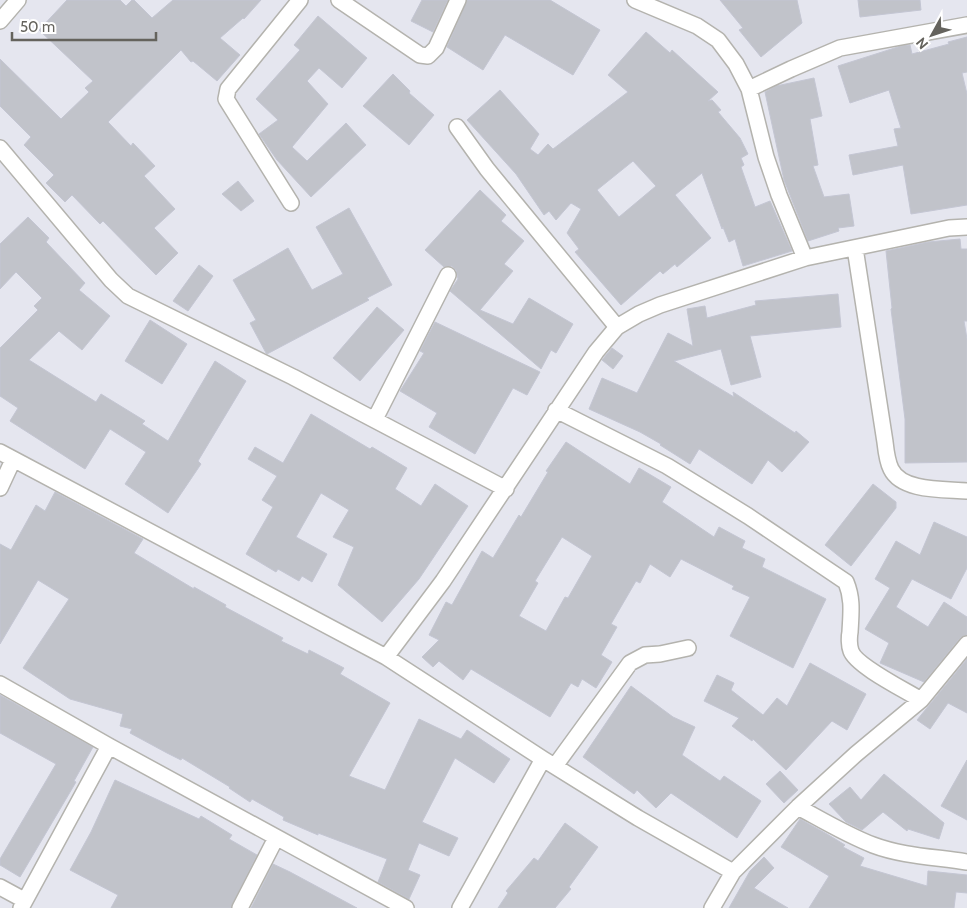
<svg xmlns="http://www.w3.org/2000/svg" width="967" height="908" viewBox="0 0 967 908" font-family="Cabin,sans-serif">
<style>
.building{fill:#c1c3ca;stroke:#c4c6d3;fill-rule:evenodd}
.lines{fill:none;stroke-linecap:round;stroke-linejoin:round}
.minor-casing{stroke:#b4b3ae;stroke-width:18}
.minor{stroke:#fff;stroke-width:15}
</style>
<rect width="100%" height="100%" fill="#e5e6ef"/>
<path class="building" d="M67,0h53l6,6 6,-6h2l18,18 21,-18h88l-17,19 -1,-1 -23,20 20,17 -23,26 -24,-20 -2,1 -10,-12 -73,72 23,24 2,-3 22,23 -11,10 31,33 -21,19 24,25 -22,22 -53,-54 -3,3 -28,-29 -7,7 -19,-19 8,-8 -30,-30 7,-8 -31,-31v-47l61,60 28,-27 -4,-4 8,-7 -54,-51z
M422,0h26l-15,32 -22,-11z
M467,0h83l50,30 -27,45 -68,-40 -22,35 -36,-23z
M720,0h77l5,23 -41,34 -22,-27 4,-2z
M858,0h62l1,10 -61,7z
M318,16l49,42 -25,30 -23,-20 -12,13 21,23 -36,43 15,14 39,-38 20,22 -55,52 -34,-37 -18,-26 19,-14 -22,-21 44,-49 -6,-5z
M646,32l24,21 2,-3 46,42 -10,9 4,-1 9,10 -3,2 22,26 8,16 -7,4 3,7 -3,2 14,40 15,-6 22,50 -49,15 -8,-27 -6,3 -6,-15 -1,2 -20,-56 -27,22 36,43 -34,29 -2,-3 -12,10 -3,-3 -39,34 -46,-53 4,-3 -12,-16 14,-24 -10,-6 -15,17 -7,-9 -5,4 -28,-41 -49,-54 33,-30 39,44 -9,15 8,6 10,-11 5,5 75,-57 -20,-17zM633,161l23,25 -37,31 -22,-27z
M967,37v35l-5,1 5,21v111l-56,9 -8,-49 -50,10 -4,-20 49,-9 -4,-17 7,-1 -12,-38 -39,13 -12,-37 63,-20 9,-1 2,9 37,-10 -1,-2z
M393,74l17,17 -1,2 25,22 -25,30 -46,-39z
M814,78l8,38 -12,3 8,46 -5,1 11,31 25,-3 5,32 -16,2 1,3 -31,10 -24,-61 -19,-88 11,-6z
M238,181l16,20 -13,10 -19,-17z
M480,190l26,25 -5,6 23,20 -20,23 9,7 -33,39 33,14 16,-26 44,26 -17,29 -5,-3 -10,19 -91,-78 8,-12 -2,-9 -4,-4 -8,1 -19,-17z
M349,208l43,77 -25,13 2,2 -102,54 -1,-1 -16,-30 6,-3 -23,-40 55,-32 24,42 31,-16 -27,-47z
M28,217l21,21 -3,4 39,41 -6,7 31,26 -28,34 -23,-19 -30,29 67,42 5,-8 44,27 -3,3 26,17 47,-80 31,20 -48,80 3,3 -33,49 -43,-29 21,-32 -36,-23 -25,40 -75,-48 8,-13 -18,-12v-48l38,-38 -4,-4 8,-8 -26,-26 -16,17v-45z
M960,239l1,10h6v72h-3l3,18v123l-62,1v-44l-14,-110 1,-1 -6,-57 42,-9z
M199,265l14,11 -25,35 -15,-10z
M838,294l3,33 -91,9 11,41 -30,8 -10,-36 -47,12 60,36 -1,-5 62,41 1,-2 13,11 -27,30 -14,-12 -16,24 -53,-35 -9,15 -30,-19 1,-1 -21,-12 -51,-23 13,-31 35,15 31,-60 25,13 -6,-37 18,-3 2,12 49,-13 -1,-4z
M377,307l27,23 -44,51 -27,-23z
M150,320l37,24 -25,40 -37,-23z
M435,322l105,50 -13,23 -14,-7 -38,66 -46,-27 8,-14 -37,-22 24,-38 -4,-2z
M612,348l11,8 -10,13 -11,-9z
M311,414l59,35 2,-2 35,21 -12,21 26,17 14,-22 33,22 -49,73 -37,43 -44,-37 16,-38 -21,-10 16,-27 -28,-17 -25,44 31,17 -15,28 -10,-6 -3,5 -21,-12 -2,3 -30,-18 27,-47 -11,-7 15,-24 -29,-17 7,-12 28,16z
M566,442l64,42 9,-16 32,19 -9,15 52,35 5,-10 26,14 -3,7 23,11 -3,8 64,32 -33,69 -63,-32 20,-39 -18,-8 2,-3 -53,-27 -11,18 -20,-13 -10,19 -4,-2 -25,43 6,3 -16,28 11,7 -16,26 -14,-9 -4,8 -7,-4 -21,34 -79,-48 -8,11 -24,-19 -6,6 -11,-10 17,-17 -10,-5 17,-33 6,3 30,-54 11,7 26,-43 2,2 27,-45 -2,-1zM562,537l30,19 -24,42 -3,-1 -19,34 -27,-15 19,-33 -3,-2z
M873,484l23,18v6l-45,58 -26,-21z
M55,492l88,47 -9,14 60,36v-2l32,18 -1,2 58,31 -2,3 27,13 1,-4 35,18 -4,6 50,29 -41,73 36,14 34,-71 42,20 6,-9 43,29 -16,24 -39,-25 -33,64 36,16 -9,18 -30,-13 -11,27 12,5 -11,24 -31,-17 9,-23 -69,-26v2l-35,-15 1,-3 -32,-18 -2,3 -21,-14 1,-1 -48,-29 -1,2 -14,-7 -37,-20 2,-4 -12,-3 3,-12 -53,-15 -47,-31 46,-69 -31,-19 -38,64v-100l11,6 25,-45 9,6z
M934,522l33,15v31l-16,31 -39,-20 -16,28 32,20 16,-25 23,15v18l-7,3 -36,44 -44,-19 9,-20 -24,-14 25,-41 -15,-9 21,-38 24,14z
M967,659v54l-19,-10 -18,26 -13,-9z
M810,663l56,31 -19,36 -15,-9 -46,49 -33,-31 -1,2 -20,-15 7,-8 -35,-17 13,-26 17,8 -3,7 32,25 14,-17 10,8z
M631,686l42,31 22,10 -13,28 38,26 4,-5 37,25 -24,37 -66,-45 -15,15 -19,-18 -3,4 -51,-37z
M0,695l93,52 -19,34 2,1 -56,95 -20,-12v-6l56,-95 -56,-31z
M967,760v60l-26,-14z
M780,771l18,19 -14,13 -18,-19z
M884,774l60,49 -5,16 -31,-10 -1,2 -24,-19 -21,18 -16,-8 -17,-18 21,-17 11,13z
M115,780l84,39 2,-3 31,19 -3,4 28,16 -26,53h-120l7,-13 -48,-25 21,-38z
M800,819l27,15 18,11 -2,2 21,11 -4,8 67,20 1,-15 39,4v18l-11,-1 -2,16h-145l20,-32 -48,-29z
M565,823l33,24 -29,40 2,2 -16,19h-57l10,-15 -2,-2 28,-33 4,3z
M764,857l10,11 -20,20 34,20h-59l21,-37z
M273,864l17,8 67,36h-106z"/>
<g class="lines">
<defs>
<path id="minor" d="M339,0l81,55 8,1 8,-8 22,-48
M635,0l62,26 21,14 18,24 13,25 17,68 13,38 26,63
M0,21l18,-21
M749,89l42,-20 49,-21 127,-23
M457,127l30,42 130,158
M0,148l111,132 17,16 165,81 213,112
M291,203l-65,-104 2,-10 72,-89
M855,248l30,194c1,9 2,19 6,27 11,23 54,20 76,22
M556,410l111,56 81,50 98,66c7,17 5,31 4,50 -1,5 -1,14 1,19 5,15 56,40 70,49
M375,419l73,-144
M0,452l386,205 157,102 95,59 95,54
M0,488l13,-28
M386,657l57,-76 153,-229 21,-25 22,-13 21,-9 145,-47 144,-30 18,-1
M0,684l109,62 297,162
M555,766l75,-103 15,-8 15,-1 28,-6
M798,807c24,13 49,28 75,38 29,11 63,12 94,17
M0,887l24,13
M21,908l88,-162
M240,908l36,-70
M460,908l83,-149
M712,908l21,-36 65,-65 58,-53 65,-54 46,-56"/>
</defs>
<use href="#minor" class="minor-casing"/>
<use href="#minor" class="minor"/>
</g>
<g transform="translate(932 35) rotate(230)" stroke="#ffffff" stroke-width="4" paint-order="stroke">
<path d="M0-4L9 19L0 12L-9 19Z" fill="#65635d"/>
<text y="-8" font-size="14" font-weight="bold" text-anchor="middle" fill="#65635d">N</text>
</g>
<path d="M12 32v8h144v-8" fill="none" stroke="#65635d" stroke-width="2.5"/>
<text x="20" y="32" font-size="15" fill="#65635d" stroke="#ffffff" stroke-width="4" paint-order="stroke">50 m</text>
</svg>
